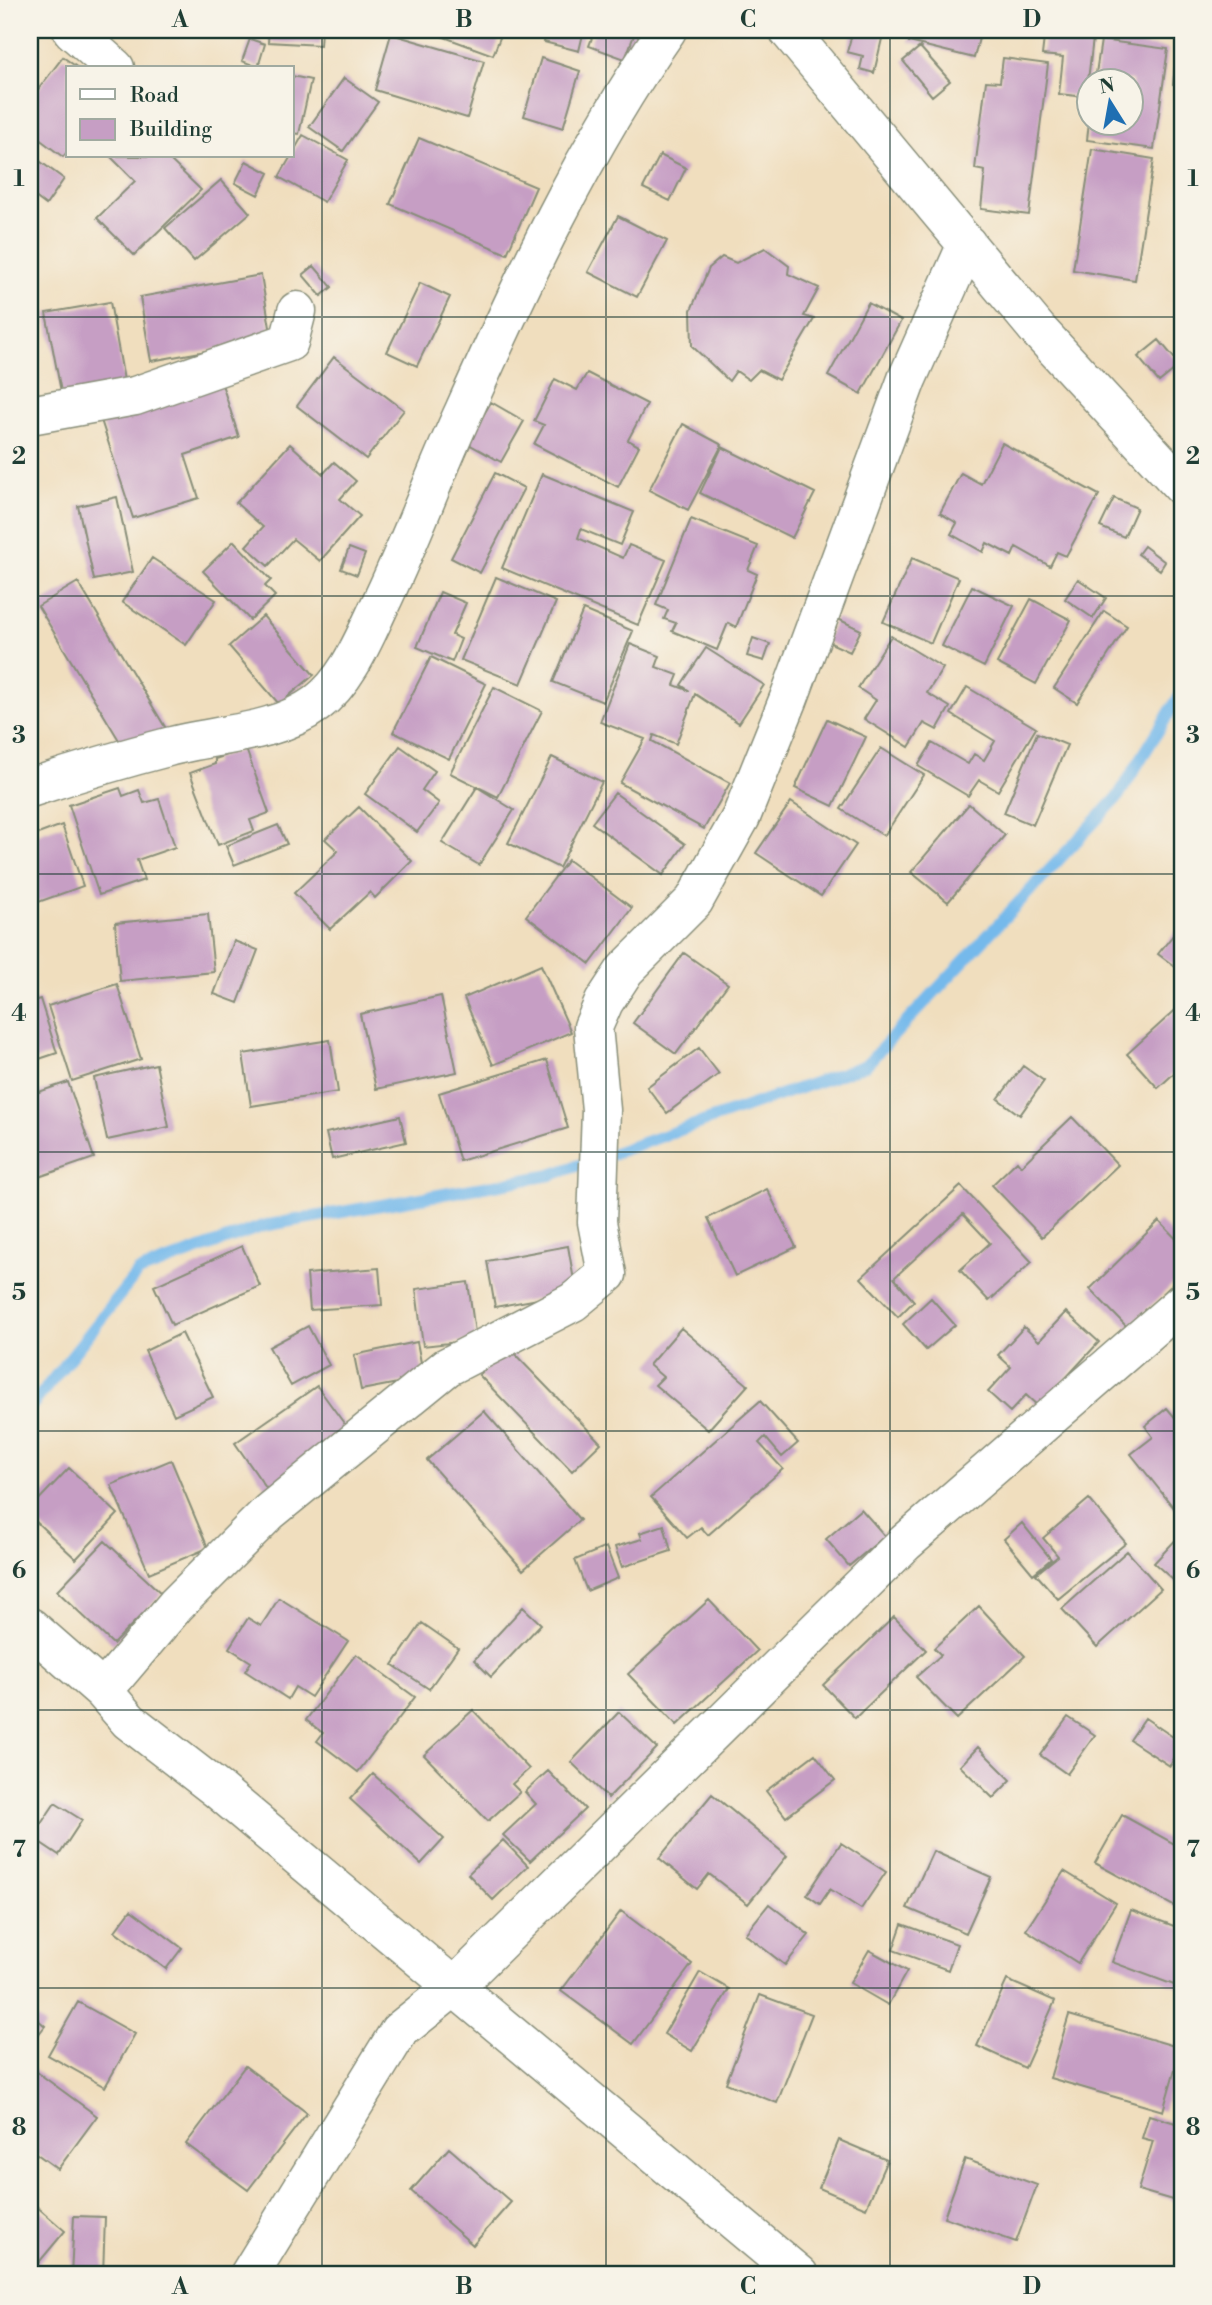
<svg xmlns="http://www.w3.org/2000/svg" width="1212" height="2305" viewBox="0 0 1212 2305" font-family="'Libre Bodoni',serif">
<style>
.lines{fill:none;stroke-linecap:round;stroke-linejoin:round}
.stream{stroke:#75b9eb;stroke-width:12}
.building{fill:#c69ec4}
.street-casing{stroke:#888e79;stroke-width:41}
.street{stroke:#fff;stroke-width:38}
.grid{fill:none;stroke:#1f3d34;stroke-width:2;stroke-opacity:0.55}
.neatline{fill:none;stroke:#1f3d34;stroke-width:2.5}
.grid-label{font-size:23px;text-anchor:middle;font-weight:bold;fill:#1f3d34}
</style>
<rect width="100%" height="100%" fill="#f7f3e8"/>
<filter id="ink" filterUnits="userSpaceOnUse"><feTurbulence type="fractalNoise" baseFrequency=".0143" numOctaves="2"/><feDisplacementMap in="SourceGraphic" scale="14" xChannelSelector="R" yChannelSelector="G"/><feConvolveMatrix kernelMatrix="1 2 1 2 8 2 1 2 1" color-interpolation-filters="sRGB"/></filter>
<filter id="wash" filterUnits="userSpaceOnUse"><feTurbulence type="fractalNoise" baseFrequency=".00686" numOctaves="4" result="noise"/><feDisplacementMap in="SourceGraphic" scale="28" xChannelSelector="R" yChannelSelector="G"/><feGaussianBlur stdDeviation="1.57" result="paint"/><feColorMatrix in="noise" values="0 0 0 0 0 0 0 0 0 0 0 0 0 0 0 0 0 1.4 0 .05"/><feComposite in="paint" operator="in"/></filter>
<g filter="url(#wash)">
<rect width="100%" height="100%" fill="#f0debe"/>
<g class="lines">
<path class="stream" d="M30,1408l108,-136 125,-46 288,-51 315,-110 251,-267 65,-106"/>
</g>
<g id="blocks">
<path class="building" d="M269,30h52l-1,15 -52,-3z
M425,30h78l-10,25z
M547,30h37l-5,21 -35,-9z
M595,30h41l-11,29 -36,-13z
M884,30l-10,43 -14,-4 3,-13 -16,-4 5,-18 -12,-4z
M912,30h69l-7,28 -65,-16z
M1045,30h49l-8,67 -27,-3 4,-37 -21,-2z
M1179,30l3,1v54l-9,-1z
M391,34l93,27 -17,57 -92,-28z
M250,39l15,5 -7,23 -16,-6z
M1101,40l67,9 -14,100 -67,-9 2,-18h43v-42h-37z
M920,47l30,34 -18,15 -29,-35z
M63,57l15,11h-10v83l-5,6 -33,-25v-32z
M541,58l39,13 -17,57 -39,-12z
M1003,58l45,6 -19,151 -48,-6 4,-38 -10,-2 11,-88 14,1z
M292,76l19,4 -12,54 -7,-1z
M344,78l34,24 -35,49 -34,-24z
M303,135l45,25 -24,42 -45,-25z
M419,138l117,49 -29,67 -117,-50z
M1092,149l62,10 -19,121 -62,-10z
M30,154l34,25 -18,26 -16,-12z
M660,155l26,13 -16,33 -27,-13z
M110,156h56l35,34 -67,65 -37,-37 38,-37z
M246,161l23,12 -11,22 -23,-12z
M221,180l29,33 -56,48 -29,-33z
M618,216l49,25 -30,56 -49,-25z
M765,248l24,18 -1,8 31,14 -15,28 10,3 -36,61 -19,-10 -10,10 -13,-9 -7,10 -37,-35 -1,-36 18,-42 13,-11 14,6z
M314,266l18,21 -11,9 -18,-21z
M261,275l11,64 -121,22 -11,-64z
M420,283l30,14 -33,69 -30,-14z
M110,302l15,84 -63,11 -16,-84z
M868,303l33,18 -40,73 -33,-18z
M1159,340l21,25 -21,17 -21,-25z
M334,357l70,53 -38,49 -69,-53z
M1181,372h1v22h-5z
M587,373l60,31 -19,36 11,6 -21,41 -84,-43 10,-19 -10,-4 21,-42 22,11z
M30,375l7,22 -7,2z
M220,378l19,59 -54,18 14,43 -66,20 -33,-101z
M491,402l33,19 -23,41 -34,-19z
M683,424l39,21 -34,65 -39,-20z
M1002,443l97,52 -33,61 -9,-4 -7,14 -34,-19 -4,9 -25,-13 -4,9 -32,-18 6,-11 -17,-10 21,-40 20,11z
M290,444l33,30 11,-12 22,19 -16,18 20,17 -40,45 -27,-22 -25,27 -22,-20 17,-19 -27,-24z
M722,447l93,46 -23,45 -92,-45z
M495,473l29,15 -44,85 -29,-15z
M542,474l92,38 -14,33 -39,-16 -3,9 45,20 6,-13 37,15 -28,65 -136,-57z
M117,497l16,75 -39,8 -16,-74z
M1114,498l23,10 -13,29 -24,-10z
M691,519l67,27 -10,24 9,4 -21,53 -8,-4 -11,27 -45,-19 4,-8 -12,-4 4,-9 -12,-5z
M234,541l37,39 -6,6 10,10 -25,24 -47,-49z
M1144,546l21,16 -5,8 -22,-16z
M349,548l16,6 -8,21 -16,-6z
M152,558l64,42 -30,45 -64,-43z
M912,558l47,20 -28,65 -48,-21z
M496,577l60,25 -35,82 -60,-24z
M1078,579l28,19 -13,20 -28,-19z
M78,582l99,165 -40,23 -99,-164z
M972,586l42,20 -30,61 -42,-21z
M440,592l26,11 -14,32 9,4 -9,23 -35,-15z
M1031,599l40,21 -35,64 -39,-21z
M583,610l50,21 -30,71 -50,-20z
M1104,611l23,15 -50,77 -23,-15z
M263,616l51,59 -35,29 -50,-58z
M836,618l25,12 -11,22 -24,-11z
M891,636l52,32 -16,25 23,14 -13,23 -13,-7 -15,24 -45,-28 12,-19 -18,-12z
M753,638l17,6 -6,17 -17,-5z
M630,644l30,12 -4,11 22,8 -4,10 16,6 -9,-6 25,-37 58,37 -25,38 -44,-29 -19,50 -22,-9 -2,6 78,42 -26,46 -84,-46 25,-44 -45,-17z
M431,657l55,27 -37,75 -56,-27z
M494,687l48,24 -44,86 -48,-24z
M967,687l69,41 -38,63 -19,-11 -11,16 -50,-30 14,-23 36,21 6,-10 10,6 11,-19 -44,-27z
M827,719l39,18 -33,69 -38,-18z
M1037,733l30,12 -34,80 -29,-12z
M400,746l35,25 -13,19 17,13 -22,29 -52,-38z
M881,748l43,27 -40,61 -43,-27z
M246,749l23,64 -19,7 4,11 -36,14 -28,-72 25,-9v-5z
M552,757l50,25 -43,86 -51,-25z
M477,787l37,23 -35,55 -37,-22z
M120,788l3,8 16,-6 5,13 15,-4 16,48 -38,13 7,20 -45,15 -30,-90z
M615,793l70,51 -22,31 -71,-52z
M791,802l65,43 -35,51 -65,-43z
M969,804l36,31 -57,67 -37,-30z
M359,807l53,54 -37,37 -5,-6 -40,37 -36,-36 44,-42 -13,-12z
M62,825l21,61 -53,19v-68z
M278,825l9,19 -53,21 -8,-19z
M568,860l64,48 -42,56 -64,-48z
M208,914l6,58 -94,9 -5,-58z
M1182,924v48l-24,-18z
M234,941l24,9 -20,53 -24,-9z
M684,953l44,31 -52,70 -43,-31z
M541,965l30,67 -78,33 -29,-67z
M117,984l24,75 -69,22 -24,-75z
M441,996l16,76 -81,17 -16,-75z
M40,999l17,54 -27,9v-60z
M1182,1004v62l-24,22 -31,-34z
M330,1040l8,52 -87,14 -8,-52z
M699,1048l20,26 -52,39 -20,-26z
M547,1060l21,68 -108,33 -21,-68z
M156,1064l13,63 -62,13 -13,-62z
M1023,1066l21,15 -24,34 -22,-16z
M68,1082l26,76 -64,22v-85z
M400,1116l6,26 -74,17 -6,-26z
M1072,1117l46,48 -76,72 -50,-52 25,-24 4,5z
M961,1186l71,76 -43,39 -29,-31 30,-27 -27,-29 -69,64 20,23 -16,16 -37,-39z
M767,1189l29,58 -61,29 -27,-58z
M1159,1221l23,24v30l-54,53 -38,-39z
M242,1246l18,40 -88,39 -18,-39z
M568,1246l8,46 -81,15 -8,-46z
M379,1268l3,37 -72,5 -3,-36z
M468,1282l8,58 -53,6 -7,-57z
M931,1298l24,27 -29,25 -23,-26z
M1066,1312l33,30 -60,65 -13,-12 -16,17 -22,-20 23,-25 -13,-12 26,-28 15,14z
M308,1326l21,39 -38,21 -22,-39z
M681,1328l67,57 -40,45 -53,-45 8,-8 -14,-12z
M182,1333l31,64 -39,18 -29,-64z
M417,1342l7,36 -63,12 -7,-35z
M508,1347l93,96 -29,28 -93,-96z
M317,1386l37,51 -83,58 -36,-52z
M760,1401l38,42 -16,14 -17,-20 -6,6 24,26 -75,66 -7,-8 -14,11 -36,-41z
M1167,1408l10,12 5,-3v84l-8,7 -43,-54 22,-17 -8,-11z
M484,1411l96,109 -57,50 -96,-110z
M171,1460l37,88 -59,25 -38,-88z
M69,1468l49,46 -42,45 -46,-43v-7z
M1089,1499l37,44 -68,56 -22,-25 22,-18 -15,-18z
M861,1509l24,27 -36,30 -23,-27z
M1022,1523l29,36 -18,15 -29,-35z
M664,1525l7,26 -49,16 -7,-20 27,-8 -2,-6z
M1182,1533v55l-28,-25z
M105,1541l57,53 -49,50 -56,-53z
M606,1547l12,31 -31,13 -12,-31z
M1127,1551l34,38 -64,58 -35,-38z
M279,1598l69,43 -37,56 -16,-10 -7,12 -43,-28 6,-9 -22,-14 19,-30 13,8z
M709,1600l48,51 -80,74 -49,-51z
M979,1606l46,50 -68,63 -41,-42 25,-22 -7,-7z
M523,1607l18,17 -50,53 -17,-17z
M894,1617l32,33 -71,68 -32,-33z
M422,1623l36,25 -29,41 -36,-24z
M356,1654l59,43 -57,75 -41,-31 6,-8 -17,-13z
M473,1710l56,59 -17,15 8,8 -32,29 -64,-66z
M619,1712l38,36 -49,50 -37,-36z
M1068,1717l27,18 -28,39 -27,-19z
M1145,1718l37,25 -12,23 -40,-26z
M978,1747l33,33 -18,18 -33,-32z
M815,1754l20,26 -49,37 -20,-26z
M548,1771l37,38 -55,52 -27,-26 33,-31 -11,-12z
M373,1774l71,65 -23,25 -71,-65z
M712,1794l75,62 -39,48 -39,-30 -12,15 -38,-31z
M55,1803l27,17 -23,35 -27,-18z
M1122,1815l60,33v52l-5,8 -82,-45z
M503,1840l25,26 -35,34 -25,-26z
M841,1843l45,29 -25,37 -31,-20 -10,15 -13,-9z
M30,1849l7,3 -7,14z
M933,1851l58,26 -25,56 -59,-25z
M1064,1871l52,32 -38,60 -52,-33z
M769,1904l40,31 -24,30 -40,-31z
M131,1910l51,38 -16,21 -51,-38z
M1131,1910l51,19v59l-70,-26z
M621,1911l71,53 -59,80 -72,-53z
M902,1924l55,20 -9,26 -55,-20z
M869,1950l38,21 -19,34 -38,-22z
M700,1972l29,17 -37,62 -28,-17z
M1007,1980l48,21 -30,67 -48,-22z
M760,1995l52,19 -35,89 -51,-20z
M78,2002l57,32 -30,53 -57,-32z
M30,2013l15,13 -15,19z
M1069,2015l112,33 -18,63 -113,-33z
M245,2066l62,47 -59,77 -62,-46z
M30,2067l67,49 -39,53 -28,-20z
M1149,2115l33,10v66l-3,11 -41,-12 15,-49 -11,-3z
M839,2140l48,20 -21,48 -47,-20z
M449,2148l62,54 -38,43 -62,-54z
M965,2159l72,26 -21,57 -72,-25z
M35,2205l30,26 -35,42v-61z
M74,2216l31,1 -2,58h-32z"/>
</g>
</g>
<g filter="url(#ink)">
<use href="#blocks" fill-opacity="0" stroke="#888e79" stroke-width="2"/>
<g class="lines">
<defs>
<path id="street" d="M72,30l43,38
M788,30l250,300 144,156
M30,415l105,-19 154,-54 8,-31
M30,788c45,-15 91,-29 138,-41 48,-13 107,-13 148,-43 31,-23 47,-63 63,-97 31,-64 55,-131 85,-196 58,-130 121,-264 203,-381
M30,1627l73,64 26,30 88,68 582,486
M103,1691l73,-86 93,-93 178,-145 126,-65 34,-28 -10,-52 4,-112 -8,-83 11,-25 21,-32 69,-69 47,-84 48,-119 118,-319 60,-135
M249,2275l150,-244 55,-44 451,-444 277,-240"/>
</defs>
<use href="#street" class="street-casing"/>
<use href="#street" class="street"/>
</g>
</g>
<path class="grid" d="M322,30v2245M606,30v2245M890,30v2245M30,317h1152M30,596h1152M30,874h1152M30,1152h1152M30,1431h1152M30,1710h1152M30,1988h1152"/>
<rect width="1212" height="2305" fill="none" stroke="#f7f3e8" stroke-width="77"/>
<rect x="66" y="66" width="228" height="91" fill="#f7f3e8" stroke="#a1aaa0" stroke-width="2"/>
<rect x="80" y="89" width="35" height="10" fill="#ffffff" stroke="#a1aaa0" stroke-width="2"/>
<text x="130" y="102" font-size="21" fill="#1f3d34">Road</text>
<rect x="80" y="119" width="35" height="21" fill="#c69ec4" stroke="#a1aaa0" stroke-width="2"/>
<text x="130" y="136" font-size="21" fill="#1f3d34">Building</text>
<g transform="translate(1110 102) rotate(349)"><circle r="33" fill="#f7f3e8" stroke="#a1aaa0" stroke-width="2"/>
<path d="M0-5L12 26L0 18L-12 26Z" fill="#1f6fb2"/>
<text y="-10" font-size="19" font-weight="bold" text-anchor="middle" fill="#1f3d34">N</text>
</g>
<rect x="38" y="38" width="1136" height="2228" class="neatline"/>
<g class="grid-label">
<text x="180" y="27">A</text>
<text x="464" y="27">B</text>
<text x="748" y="27">C</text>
<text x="1032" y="27">D</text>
<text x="19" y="186">1</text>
<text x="1193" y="186">1</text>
<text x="19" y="464">2</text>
<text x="1193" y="464">2</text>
<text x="19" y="743">3</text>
<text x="1193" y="743">3</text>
<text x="19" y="1021">4</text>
<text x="1193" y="1021">4</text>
<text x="19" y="1300">5</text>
<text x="1193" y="1300">5</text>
<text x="19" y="1578">6</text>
<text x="1193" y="1578">6</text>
<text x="19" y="1857">7</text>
<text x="1193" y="1857">7</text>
<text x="19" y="2135">8</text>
<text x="1193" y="2135">8</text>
<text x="180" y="2294">A</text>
<text x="464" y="2294">B</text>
<text x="748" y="2294">C</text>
<text x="1032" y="2294">D</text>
</g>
</svg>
